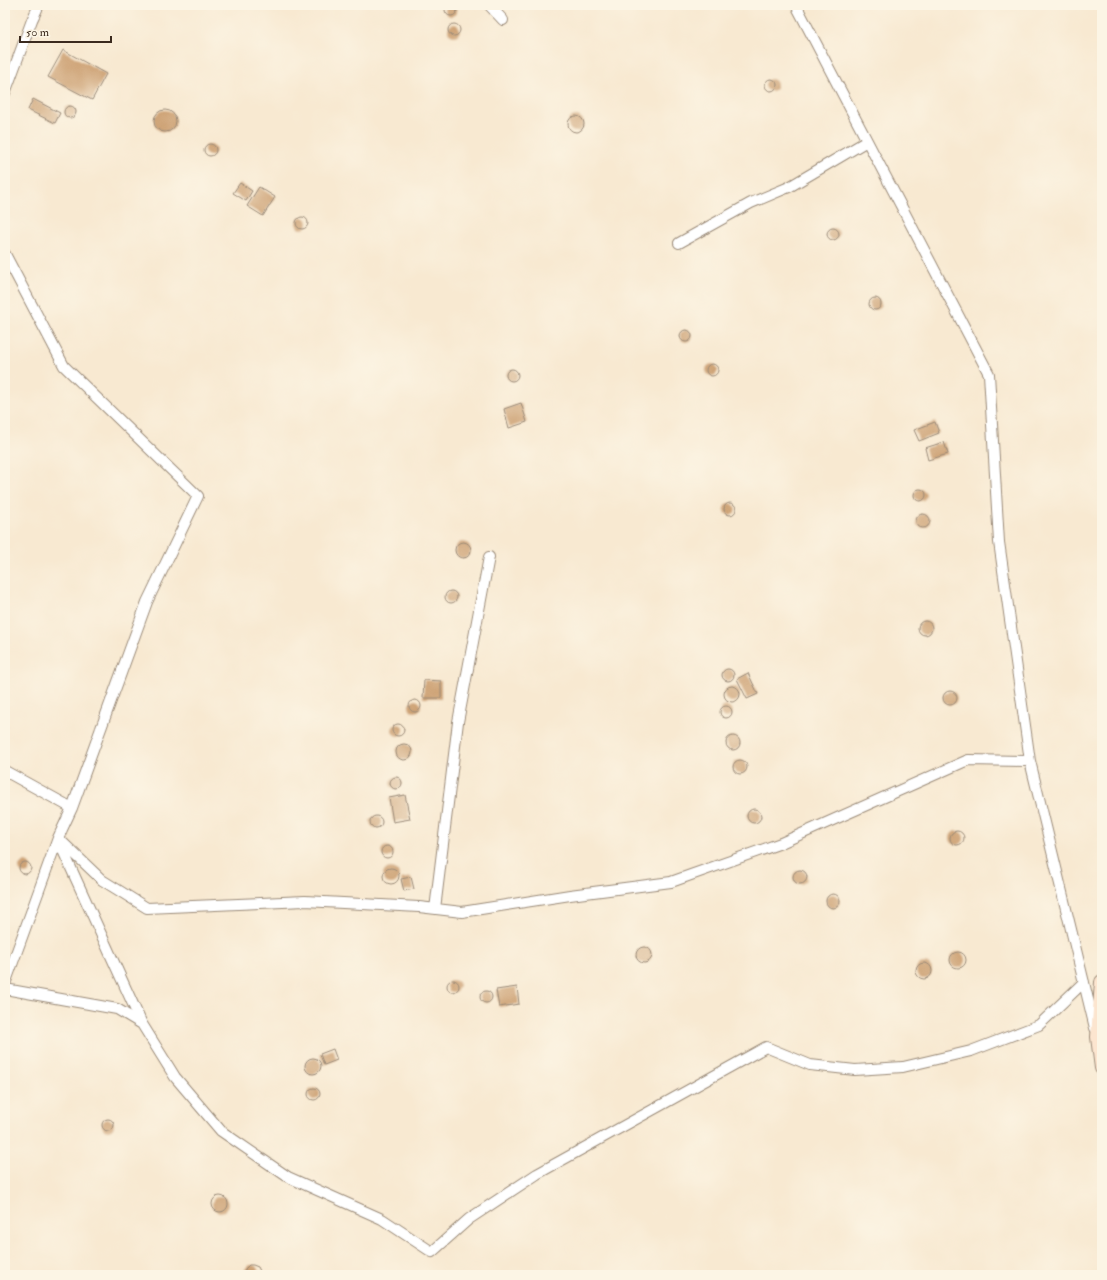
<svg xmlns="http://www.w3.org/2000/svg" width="1107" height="1280" viewBox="0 0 1107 1280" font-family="'IM FELL Double Pica',serif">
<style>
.building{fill:#cea376}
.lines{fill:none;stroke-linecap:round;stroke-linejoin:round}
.street-casing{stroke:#9a8a78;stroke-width:12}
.secondary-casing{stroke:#9a8a78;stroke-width:16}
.street{stroke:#fff;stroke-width:10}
.secondary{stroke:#fce5cf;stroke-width:14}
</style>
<rect width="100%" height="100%" fill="#fcf5e5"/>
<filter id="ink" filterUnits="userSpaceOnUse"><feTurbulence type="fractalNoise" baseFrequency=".025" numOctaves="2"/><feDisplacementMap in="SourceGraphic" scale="8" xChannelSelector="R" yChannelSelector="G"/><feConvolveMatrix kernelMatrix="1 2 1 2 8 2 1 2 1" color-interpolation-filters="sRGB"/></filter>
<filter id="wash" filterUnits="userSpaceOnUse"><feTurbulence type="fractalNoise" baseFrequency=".012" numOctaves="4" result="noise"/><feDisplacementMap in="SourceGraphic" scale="16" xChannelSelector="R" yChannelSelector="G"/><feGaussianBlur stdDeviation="0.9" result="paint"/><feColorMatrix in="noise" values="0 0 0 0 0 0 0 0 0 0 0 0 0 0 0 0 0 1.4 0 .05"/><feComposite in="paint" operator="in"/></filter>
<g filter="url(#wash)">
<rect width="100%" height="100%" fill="#f8e9d1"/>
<g id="blocks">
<path class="building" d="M445 10a6 6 0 1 1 12 0a6 6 0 1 1-12 0Z
M448 30a6 6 0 1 1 12 0a6 6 0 1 1-12 0Z
M63,50l43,24 -14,26 -44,-23z
M765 85a6 6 0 1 1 12 0a6 6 0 1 1-12 0Z
M33,99l27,14 -5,10 -27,-13z
M64 112a6 6 0 1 1 12 0a6 6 0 1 1-12 0Z
M154 121a11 11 0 1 1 22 0a11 11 0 1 1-22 0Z
M568 124a8 8 0 1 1 16 0a8 8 0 1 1-16 0Z
M204 150a6 6 0 1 1 12 0a6 6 0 1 1-12 0Z
M240,183l12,8 -6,10 -13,-8z
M259,187l16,10 -12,19 -16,-10z
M296 223a6 6 0 1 1 12 0a6 6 0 1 1-12 0Z
M827 234a6 6 0 1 1 12 0a6 6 0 1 1-12 0Z
M869 304a6 6 0 1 1 12 0a6 6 0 1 1-12 0Z
M680 336a6 6 0 1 1 12 0a6 6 0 1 1-12 0Z
M706 370a6 6 0 1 1 12 0a6 6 0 1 1-12 0Z
M506 375a6 6 0 1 1 12 0a6 6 0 1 1-12 0Z
M521,403l6,19 -18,6 -5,-19z
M935,422l4,11 -20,8 -5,-11z
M944,442l4,12 -20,6 -3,-12z
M914 495a6 6 0 1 1 12 0a6 6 0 1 1-12 0Z
M724 509a6 6 0 1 1 12 0a6 6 0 1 1-12 0Z
M916 521a7 7 0 1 1 14 0a7 7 0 1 1-14 0Z
M455 550a8 8 0 1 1 16 0a8 8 0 1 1-16 0Z
M445 597a6 6 0 1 1 12 0a6 6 0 1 1-12 0Z
M918 628a7 7 0 1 1 14 0a7 7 0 1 1-14 0Z
M722 675a6 6 0 1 1 12 0a6 6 0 1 1-12 0Z
M748,673l10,21 -11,5 -10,-20z
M424,680l17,1v17h-18z
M724 694a8 8 0 1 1 16 0a8 8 0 1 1-16 0Z
M943 698a7 7 0 1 1 14 0a7 7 0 1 1-14 0Z
M409 706a6 6 0 1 1 12 0a6 6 0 1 1-12 0Z
M720 712a6 6 0 1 1 12 0a6 6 0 1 1-12 0Z
M392 730a6 6 0 1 1 12 0a6 6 0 1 1-12 0Z
M726 743a7 7 0 1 1 14 0a7 7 0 1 1-14 0Z
M396 752a8 8 0 1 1 16 0a8 8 0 1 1-16 0Z
M733 767a7 7 0 1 1 14 0a7 7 0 1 1-14 0Z
M390 783a6 6 0 1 1 12 0a6 6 0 1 1-12 0Z
M405,795l5,24 -17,3 -4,-24z
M747 816a7 7 0 1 1 14 0a7 7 0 1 1-14 0Z
M370 822a6 6 0 1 1 12 0a6 6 0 1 1-12 0Z
M950 838a7 7 0 1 1 14 0a7 7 0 1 1-14 0Z
M381 852a6 6 0 1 1 12 0a6 6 0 1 1-12 0Z
M19 868a6 6 0 1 1 12 0a6 6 0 1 1-12 0Z
M383 876a8 8 0 1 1 16 0a8 8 0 1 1-16 0Z
M793 877a7 7 0 1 1 14 0a7 7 0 1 1-14 0Z
M411,877l3,12 -10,2 -3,-12z
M826 901a7 7 0 1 1 14 0a7 7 0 1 1-14 0Z
M636 955a8 8 0 1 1 16 0a8 8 0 1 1-16 0Z
M950 960a8 8 0 1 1 16 0a8 8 0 1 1-16 0Z
M916 971a8 8 0 1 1 16 0a8 8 0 1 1-16 0Z
M447 986a6 6 0 1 1 12 0a6 6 0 1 1-12 0Z
M517,987l2,17 -20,3 -3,-17z
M480 997a6 6 0 1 1 12 0a6 6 0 1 1-12 0Z
M333,1049l4,11 -13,5 -4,-11z
M305 1066a8 8 0 1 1 16 0a8 8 0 1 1-16 0Z
M308 1094a6 6 0 1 1 12 0a6 6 0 1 1-12 0Z
M102 1125a6 6 0 1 1 12 0a6 6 0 1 1-12 0Z
M212 1204a8 8 0 1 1 16 0a8 8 0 1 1-16 0Z
M249,1265h4l5,2 2,4 -1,4h-14v-6z"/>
</g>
</g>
<g filter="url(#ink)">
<use href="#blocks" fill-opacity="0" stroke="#9a8a78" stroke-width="1"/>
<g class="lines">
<defs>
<path id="street" d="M489,5l14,15
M796,5l193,369 10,168 31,219 65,267
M5,93l27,-73 7,-15
M679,243l72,-40 38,-16 78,-46
M5,254l59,112 134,130 -51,106 -75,206 -14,30 -53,146
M5,771l67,37
M58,838l44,42 45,28 158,-7 114,6 43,5 108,-17 101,-13 110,-39 187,-83 62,1
M60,844l82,180
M435,909l23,-187 31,-165
M5,989l112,20 25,15 33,53 46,54 67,46 94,42 50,33 37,-33 68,-45 229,-127 44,18 45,5 48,-3 68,-16 68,-26 45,-43"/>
<path id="secondary" d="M1102,982l-4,55 4,31"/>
</defs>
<use href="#street" class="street-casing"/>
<use href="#secondary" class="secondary-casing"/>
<use href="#street" class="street"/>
<use href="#secondary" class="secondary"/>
</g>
</g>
<rect width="1107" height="1280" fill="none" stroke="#fcf5e5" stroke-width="20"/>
<path d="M20 36v6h91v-6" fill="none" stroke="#3b2a1e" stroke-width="2"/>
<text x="26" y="36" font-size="12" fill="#3b2a1e" stroke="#fcf5e5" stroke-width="3" paint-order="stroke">50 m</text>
</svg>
